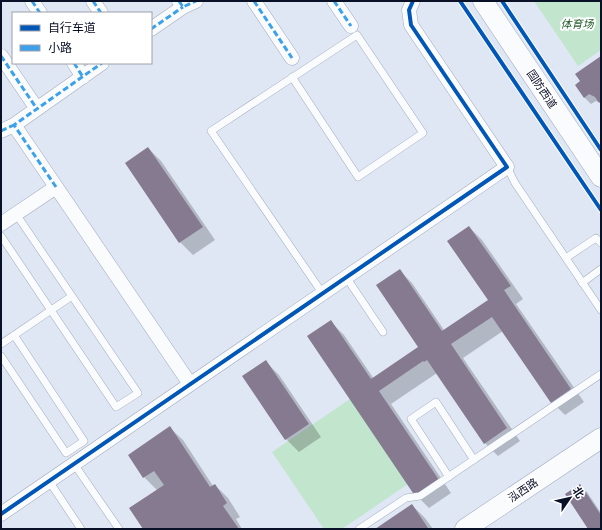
<svg xmlns="http://www.w3.org/2000/svg" width="602" height="530" viewBox="0 0 602 530" font-family="Lora,'Noto Sans SC',serif">
<style>
.green{fill:#c2e5ce}
.shadow{fill:#0003}
.building{fill:#867a90}
.lines{fill:none;stroke-linecap:round;stroke-linejoin:round}
.lane-casing{stroke:#a2abbc;stroke-width:8}
.street-casing{stroke:#a2abbc;stroke-width:15}
.secondary-casing{stroke:#a2abbc;stroke-width:21}
.lane{stroke:#fafbfd;stroke-width:7}
.street{stroke:#fafbfd;stroke-width:14}
.secondary{stroke:#fafbfd;stroke-width:20}
.quiet{stroke:#3ca1eb;stroke-width:3;stroke-dasharray:6 3;stroke-linecap:butt}
.cycleway-casing{stroke:#fff;stroke-width:6}
.cycleway{stroke:#0057b8;stroke-width:4}
.labels{text-anchor:middle;stroke-width:4;stroke-linejoin:round;paint-order:stroke}
.park-label{font-size:11px;font-style:italic;fill:#1d5b27;stroke:#fff}
.street-label{font-size:11px;fill:#091128;stroke:#fff}
</style>
<rect width="100%" height="100%" fill="#dfe6f4"/>
<path class="green" d="M534,1h67v49l-23,16z
M350,399l58,85 -66,45h-18l-52,-77z"/>
<path class="shadow" d="M601,57v46l-5,-2 -5,3 -7,-7 -3,-15z
M148,148l13,13 54,79 -22,15 -13,-13z
M469,227l13,13 41,59 -7,5 68,98 -19,13 -13,-13 -49,-71 -40,27 57,83 -22,15 -13,-13 -48,-70 -46,31 60,89 -22,15 -13,-13 -85,-173 13,13 30,44 45,-32 -20,-77 13,13 32,47 45,-30z
M266,362l13,13 42,62 -22,15 -13,-13z
M170,428l13,12 30,46 2,-1 13,13 12,19 -4,2 6,10h-98l13,-39 -13,-13z
M580,485l7,7 14,21v16h-12z
M412,505l13,13 8,11h-56z"/>
<path class="building" d="M601,56v45l-2,2 -4,-6 -6,-3 -5,4 -9,-13 5,-4 -5,-7z
M148,147l55,80 -24,16 -54,-80z
M469,226l42,60 -7,4 67,99 -20,14 -59,-86 -41,27 56,84 -23,16 -57,-84 -3,2 -1,-1 -44,30 60,89 -24,16 -108,-160 24,-16 40,59 47,-32 -42,-62 24,-16 42,62 46,-31 -41,-59z
M266,360l43,64 -24,16 -43,-64z
M170,426l40,61 5,-3 12,19 -4,3 16,23h-96l-14,-21 35,-23 -10,-14 -11,7 -15,-23z
M580,484l21,31v14h-13l-23,-35z
M412,504l16,24 -2,1h-51z"/>
<g class="lines">
<defs>
<path id="lane" d="M292,77l66,100 65,-44 -66,-98 -146,96 112,163
M507,167l8,16 86,127
M1,236l115,171 22,-14 -122,-179
M566,258l30,-20 5,5
M346,277l37,55
M582,283l19,-14
M1,344l71,-48
M1,356l65,97 18,-12 -70,-106
M74,464l45,65
M449,477l-38,-58 25,-17 38,58
M49,481l32,48
M359,529l47,-31 14,-2 181,-122"/>
<path id="street" d="M32,1l8,12
M93,1l8,12
M179,1l4,6 13,-6
M254,1l38,57
M334,1l17,25
M151,29l32,-22
M1,56l36,53
M74,63l9,14
M102,63l-88,62 176,259
M1,131l13,-6
M1,224l55,-37
M1,514l506,-347 -96,-142 -2,-15 4,-9"/>
<path id="secondary" d="M483,1l118,176
M465,529l136,-91"/>
</defs>
<use href="#lane" class="lane-casing"/>
<use href="#street" class="street-casing"/>
<use href="#secondary" class="secondary-casing"/>
<use href="#lane" class="lane"/>
<use href="#street" class="street"/>
<use href="#secondary" class="secondary"/>
<path class="quiet" d="M32,1l8,12
M93,1l8,12
M179,1l4,6 13,-6
M254,1l38,57
M334,1l17,25
M151,29l32,-22
M1,56l36,53
M74,63l9,14
M1,131l13,-6
M56,187l-42,-62 88,-62"/>
<defs>
<path id="cycleway" d="M460,1l141,209
M502,1l99,149
M1,514l506,-347 -96,-142 -2,-15 4,-9"/>
</defs>
<use href="#cycleway" class="cycleway-casing"/>
<use href="#cycleway" class="cycleway"/>
</g>
<g class="labels">
<g class="park-label">
<text x="577" y="28">体育场</text>
</g>
<g class="street-label">
<text transform="translate(542 89) rotate(56)" y="4">国防西道</text>
<text transform="translate(523 490) rotate(-34)" y="4">泓西路</text>
</g>
</g>
<rect width="602" height="530" fill="none" stroke="#091128" stroke-width="4"/>
<rect x="12" y="12" width="140" height="52" fill="#ffffff" stroke="#9da0a9"/>
<rect x="20" y="25" width="20" height="6" fill="#0057b8" stroke="#9da0a9"/>
<text x="48" y="32" font-size="12" fill="#091128">自行车道</text>
<rect x="20" y="45" width="20" height="6" fill="#3ca1eb" stroke="#9da0a9"/>
<text x="48" y="52" font-size="12" fill="#091128">小路</text>
<g transform="translate(570 498) rotate(56)" stroke="#ffffff" stroke-width="3" paint-order="stroke">
<path d="M0-3L7 15L0 10L-7 15Z" fill="#091128"/>
<text y="-6" font-size="11" font-weight="bold" text-anchor="middle" fill="#091128">北</text>
</g>
</svg>
